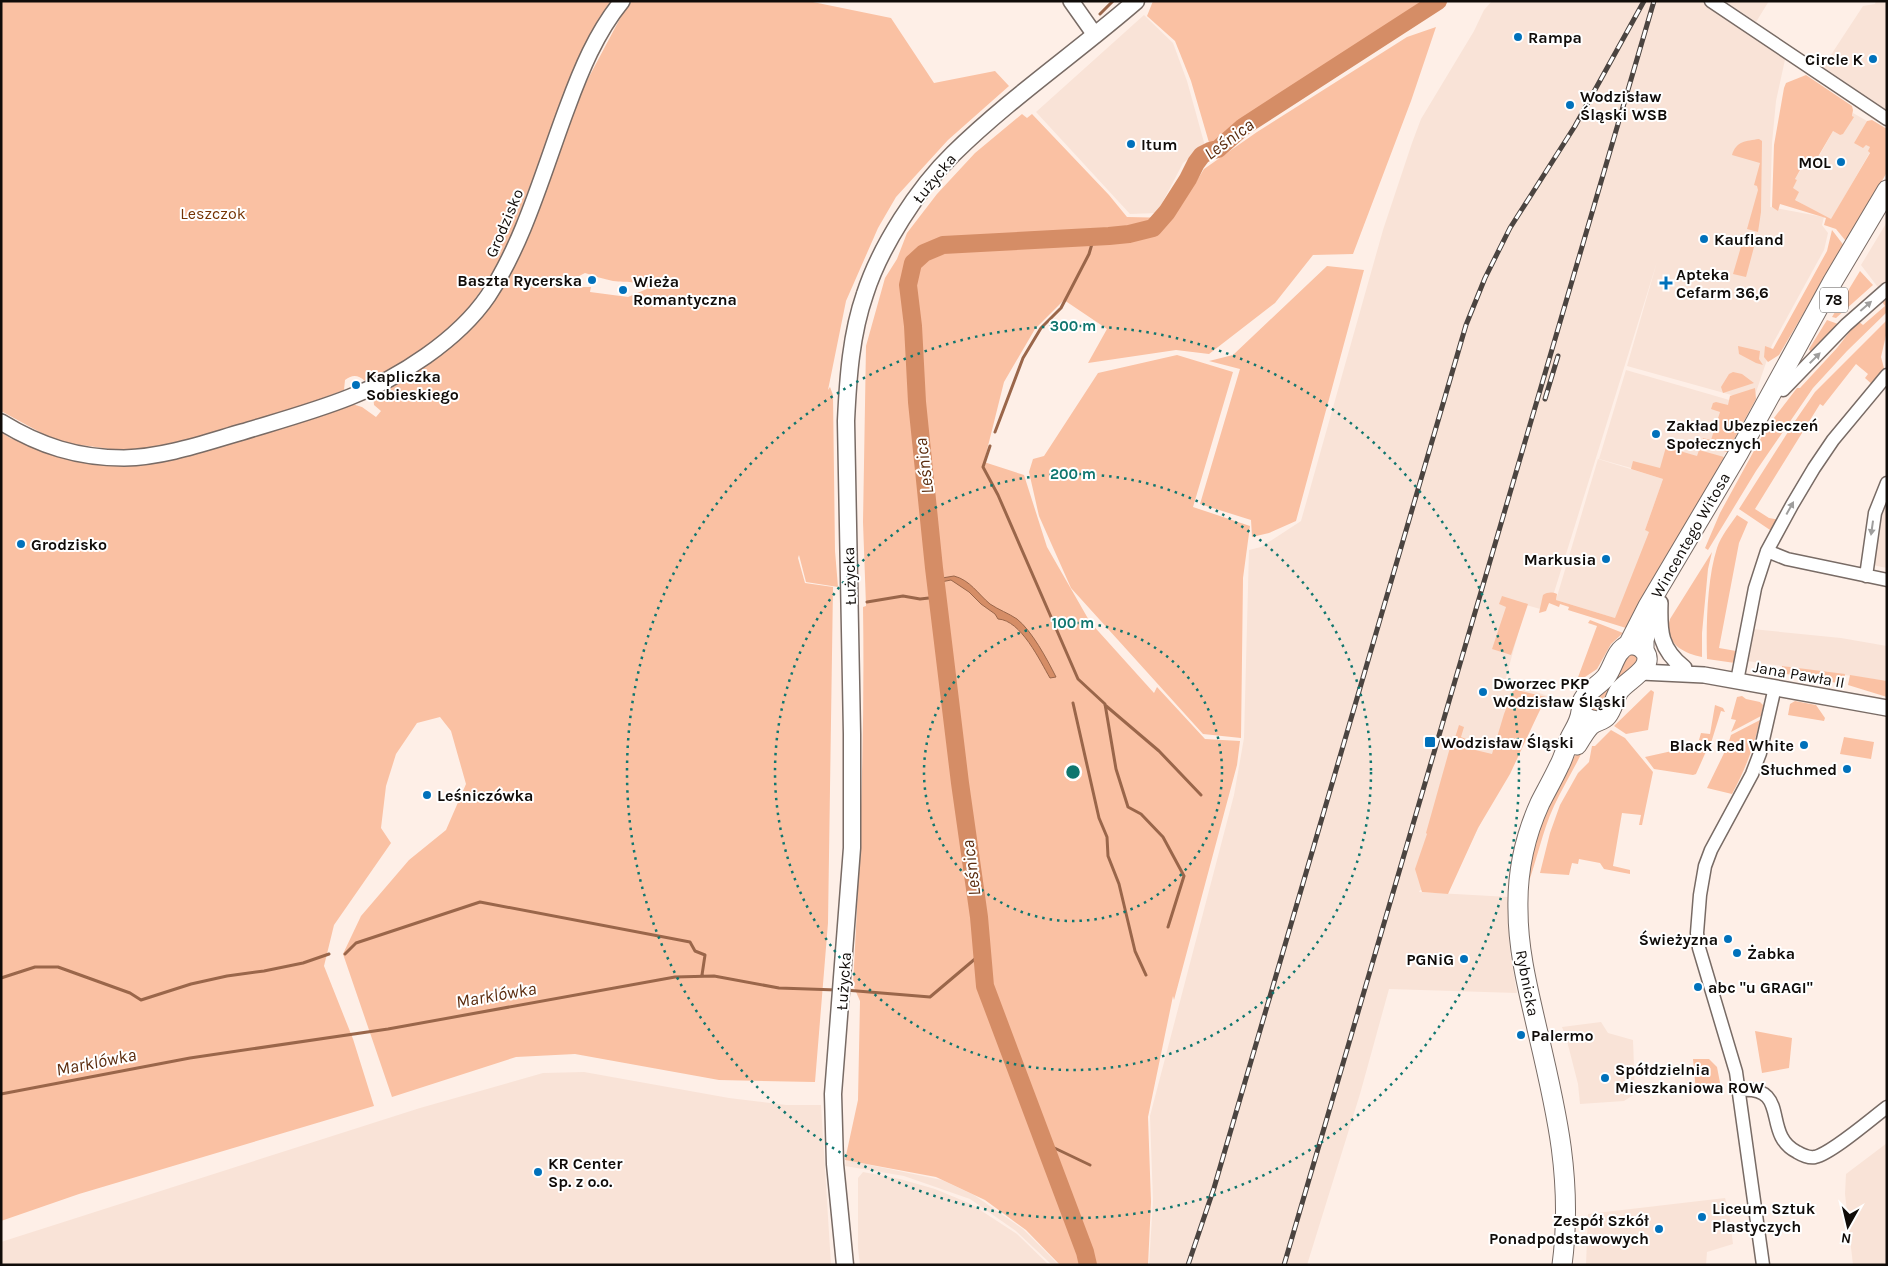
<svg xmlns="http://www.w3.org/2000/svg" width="1888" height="1266" viewBox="0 0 1888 1266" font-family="Karla,sans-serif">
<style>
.built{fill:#f9e3d7}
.green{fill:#fac1a3;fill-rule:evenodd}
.water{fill:#d58d66;stroke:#9a664a}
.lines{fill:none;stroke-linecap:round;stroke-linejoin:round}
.stream{stroke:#9a664a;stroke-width:3}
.river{stroke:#d58d66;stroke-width:18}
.minor-casing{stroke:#786b65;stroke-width:15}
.tertiary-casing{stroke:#786b65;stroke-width:18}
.secondary-casing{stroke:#786b65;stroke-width:19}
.primary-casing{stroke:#786b65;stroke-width:21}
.minor{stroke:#fff;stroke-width:12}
.tertiary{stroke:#fff;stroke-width:15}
.secondary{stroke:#fff;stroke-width:16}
.primary{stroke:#fff;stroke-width:19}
.rail-casing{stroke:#4b4440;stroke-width:5}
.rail{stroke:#fff;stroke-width:3;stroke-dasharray:9;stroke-linecap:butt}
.oneway{fill:#9f9e9d}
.ring{fill:none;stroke:#0f766e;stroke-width:2.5;stroke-dasharray:2.5 5}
.poi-dot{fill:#0071bb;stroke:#fff;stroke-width:2}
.labels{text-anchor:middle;stroke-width:4;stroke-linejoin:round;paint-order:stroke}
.shield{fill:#fff;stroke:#585553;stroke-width:1}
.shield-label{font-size:15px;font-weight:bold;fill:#100c09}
.poi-label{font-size:16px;font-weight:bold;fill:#100c09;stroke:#fff;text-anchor:start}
.street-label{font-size:16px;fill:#100c09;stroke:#fff}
.park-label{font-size:16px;fill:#753403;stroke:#fff}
.water-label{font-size:18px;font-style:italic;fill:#5c2d0f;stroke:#fff}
.centre{fill:#0f766e;stroke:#fff;stroke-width:2.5}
.ring-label{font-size:15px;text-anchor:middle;font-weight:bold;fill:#0f766e;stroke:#fff;stroke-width:4;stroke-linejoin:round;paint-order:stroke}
</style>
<rect width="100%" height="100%" fill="#feefe7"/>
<path class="built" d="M1492,1h209l85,54 -10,46 -4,42 -2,64 54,10 -30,-18 -2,-11 5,-8 -2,-1 10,-16 8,4 20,-36 7,4 13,-18 -1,-1 1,-3 14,8 -13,22 12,1 4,3v5l-39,68 -7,-3 -2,8 6,8 -4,17 -52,95 -19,56 -126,-35 30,-104 -105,337 -8,11 -18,-5 -21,76 43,15 -54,99 -46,96 -28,-1 -1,2 90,5 1,56 7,40 -128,-4 -29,105 -53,171h-158l4,-64 -3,-85 84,-321 10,-57 5,-188 12,-3 40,-26 82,-291 29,-87 9,-24 53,-88 10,-21z
M1725,1h44l-13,21z
M1876,1h11v110l-64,-44 40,-61 12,-2z
M1144,15l29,28 14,38 18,65 -22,17 -26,50 -27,1 -94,-102z
M1887,222v68l-4,4 -22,-29z
M1626,370l124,36 -44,83 -107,-30z
M1598,459l65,20 -18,51 23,6 -50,83 -62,-19z
M1887,504v64l-15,-3 6,-43z
M1752,629l89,9 46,8v35l-140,-20z
M1601,1022l7,11 25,7 2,54 -11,7 -44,3 -2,-20 -12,-47 -4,-10z
M584,1072l145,26 57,7h35l10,160h-830v-23l419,-134 123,-35z
M1887,1143v122h-34l-8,-71 1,-20z
M846,1160l96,20 32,15 49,34 36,36h-7l-36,-34 -46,-32 -66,-23 -59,-10z
M863,1172l37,7 35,10 36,15 46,30 32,31h-189l-2,-17v-70z
M1725,1198l4,13 4,33 -26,8 -1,13h-120l2,-51z"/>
<path class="green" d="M1,1h611l-3,5 -41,81 -67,175 -48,68 -65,41 -23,10c-7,-6 -12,-7 -20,-1l-1,10 -94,35 -117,27 -75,-10 -57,-31z
M632,1h176l83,17 43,65 61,-12 14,15 -61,54 -52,57 -18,31 -32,73 -18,89 2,-3 3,8 2,156 3,36 -32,-5 -7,-27 -1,3 7,25 28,4 -5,336 -13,159 -96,-2 -144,-26 -59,3 -124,40 -49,-143 18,-38 48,-56 37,-30 20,-46 -15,-53 -11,-14 -23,6 -21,31 -10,32 -5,42 10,15 -57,82 -10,41 29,73 21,67 -295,88 -78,27v-789l9,6 44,17 81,7 217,-58 10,3 14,10 5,-6 -7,-6 -1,-12 88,-54 51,-74 70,-175 42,-79zM585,273c10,3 18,6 28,8 15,2 22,-1 36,7l-21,9 -38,-5 1,-5h-12v-11z
M1153,1h274l-195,128 -22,17 -19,-65 -16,-40 -28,-25z
M1436,27l-25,74 -58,153 -40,1 -38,48 -66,51 -33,-4 -88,13 19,-34 -43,-29 -29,29 -31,53 -20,80 40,13 23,72 43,75 64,71 3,-6 48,52 35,2 -3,24 -63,235 -1,-4 -25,121 3,85 -3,63h-88l-34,-35 -41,-30 -49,-23 -91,-17 13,-60 2,-99 -7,-16c7,-126 12,-252 10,-378l3,-1 -3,-84 3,-176 19,-68 12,-19 10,-26 30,-39 38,-41 47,-39 5,4 5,-4 77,81 18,22 46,1 21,-33 -8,-2 1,-2 9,1 8,-13 53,-37 150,-95z
M1806,75l46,31 1,4 -1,6 2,1 -11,17 -3,1 -7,-4 -21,36 -8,-4 -9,16 2,1 -4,8 6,4 -4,8 36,19 39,-66 -2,-2 2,-4 -4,-2 -3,3 -9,-5 13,-22 5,-1 15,9v43l-38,68h-4l-9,-11 -12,-4 2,-7 -46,-14 -2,7 -6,-4 2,-62 10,-57 2,-5z
M1759,139l3,2 -1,71 -3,20 -11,-3 11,-39 -1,-4 -3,-1 6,-22 -28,-8c4,-14 14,-14 27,-16z
M1832,230l13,17 -32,50 -34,58 -11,7 -4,-5 1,-11 8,3 54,-98z
M1745,233l12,3 -11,41 -13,-3z
M1327,266l37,4 -68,251 -27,12 -17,4 -1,-17 -51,-16 40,-135 -31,-8 24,-6z
M1860,271l13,14 -37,33 -4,-1z
M1884,298l3,4v10l-40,39 -34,37 -57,83 -48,79 -3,-2 15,-35 47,-86 30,-39h3l37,-40 21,-27 5,4 22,-19 -4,-6z
M1827,320l11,4 -25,28 -3,-1 -1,-2z
M1887,320v11l-6,26 4,15 -11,14 -9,-8 3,-4 -12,-10 -33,42 -3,-2 -65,105 14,9 11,2 -7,12 -34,-23 56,-88 20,-29z
M1738,346l22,5 -1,8 4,6 -7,-2 -17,-9z
M1177,355l56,17 -40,135 57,19 -7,52 -2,160 -38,-4 -132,-146 -32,-72 -10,-44 4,-13 11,-3 54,-83z
M1733,372l9,2 12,9 -31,10 -2,-6 8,-13z
M1755,388l1,11 -29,53 -26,-7 2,-7 8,2 9,-28 -9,-3 2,-6 3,-1 12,3 2,-9z
M1666,447l31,9 2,-6 25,7 -26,52 -72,119 -58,-18 1,-3 -9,-3 -1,3 -10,-4 -3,8 -7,2 4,-18c5,-3 9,-3 14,-1l-1,6 59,18 34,-86 -4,-2 18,-51 -32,-10 2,-8 27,7z
M1737,515l11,7 -9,21 -20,105 17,3 -1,12 -28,-4c-1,-33 0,-80 10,-111 4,-12 13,-23 20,-33z
M1712,552l-4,17 -6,64v24c-20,-4 -39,-15 -32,-38z
M1502,596l26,8 -17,51 -19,-6 14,-42 -7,-3z
M1590,620l33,13 -12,11 -14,25 -18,12 -2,-1 20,-54 -9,-3z
M1634,652l5,7 -35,50 -10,4 -6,-7 36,-49z
M1782,666l63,8 -2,10 -62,-11z
M1850,675l37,6v16l-39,-12z
M1523,682l-2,9 25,6 -36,77 -32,54 -30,66 -26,-2 -7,-23 12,-35 -1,-1 25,-89h2l6,-19 5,2 -3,10 5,2 -3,8 29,7 12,-40 11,-28z
M1651,690l3,2 -6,38 -22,4 -12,-8z
M1742,696l4,3 14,3 3,3 -2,11 -30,16 5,-12 -5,-1 6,-22z
M1795,701l21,4 9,13 -1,3 -36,-6 2,-11z
M1715,705l8,3 2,4 -4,-1 -10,32 -12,-3 2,-7 9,1z
M1760,720c-6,27 -15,50 -28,74l-25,-6 20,-41 4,-12z
M1611,730l14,8 28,34 -11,53h-3l2,-10 -19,-2 -9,53 17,4v4l-26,-5 -4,-6 -21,-4 -1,5 -6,-1 -3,12 -29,-2 10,-40 10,-28 18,-32 11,-11 3,-16h3z
M1844,737l30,5 -3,17 -31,-5z
M1584,741l2,2c-9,22 -22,41 -32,63 -12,26 -17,54 -27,81 2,-10 2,-21 4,-31 9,-42 31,-79 53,-115z
M1699,745l9,2 -12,27 -3,1 -39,-6 -9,-12z
M1755,1031l37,7 -3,30 -27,5z
M1693,1059h16l8,8 4,21 -25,4z"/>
<path class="water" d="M954,576c16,4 24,18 36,28 9,6 18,9 27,15 15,12 30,40 39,58l-6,1c-10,-17 -29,-58 -52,-59l-3,-5 -14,-10 -12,-12 -18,-12 -15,3v-4z"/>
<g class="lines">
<path class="stream" d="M1100,14l13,-13
M995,432l28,-74 18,-30 20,-20 28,-54 5,-17
M990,446l-7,21 15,28 80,184 27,25 11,65 12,38 13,7 22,23 21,39 -16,51
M867,602l36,-6 17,3 18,-2
M1073,703l26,115 8,19 1,19 11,28 16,67 11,24
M1105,705l54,46 42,44
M345,954l11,-11 124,-41 210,40 5,9 10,4 -3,20
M1,978l34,-11h23l72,26 11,7 50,-16 36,-8 37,-5 39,-8 26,-9
M845,990l85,7 52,-44
M1,1094l189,-36 198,-29 287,-52 39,-1 65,12 58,2
M1044,1143l46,22"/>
<path class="river" d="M1088,1265l-3,-13 -100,-266 -6,-69 -19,-134 -26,-215 -17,-166 -4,-76 -5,-41 5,-22 11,-10 19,-8 166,-9 20,-2 24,-6 14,-16 21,-33 8,-16 6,-8 8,-4 8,-2 25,-22 195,-126"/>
<defs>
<path id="minor" d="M1711,1l176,118
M1783,390l63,-65 41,-36
M1767,551l20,8 100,21
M1866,576l9,-63 12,-30
M1737,681l18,-93 12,-37 25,-46 22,-37 19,-28 54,-65
M1739,1090c53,-5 22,44 58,62 5,3 12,6 18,5 17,-4 56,-38 72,-50
M1763,1265l-27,-193 -37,-124 -2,-15 3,-38 5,-29 6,-16 41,-76 8,-21 15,-66"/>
<path id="tertiary" d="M1071,1l24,34
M1,422c39,24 77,36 123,36 41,-1 80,-15 118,-26 36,-11 73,-21 108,-35 49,-19 108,-57 138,-101 36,-54 56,-127 79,-188 14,-38 29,-75 55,-107
M1660,603c-1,29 0,46 24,65
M1641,672l63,3 183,33"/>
<path id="secondary" d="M845,1265l-10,-101 -2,-70 19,-246v-114l-6,-313c2,-43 5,-87 19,-127 15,-47 53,-106 88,-140 57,-56 123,-101 183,-153"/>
<path id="primary" d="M1628,645l20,-39 90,-152 95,-173 54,-91
M1644,651v-11l6,-19
M1577,745c4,-6 8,-14 13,-19 5,-5 13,-5 17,-10 6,-7 7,-17 12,-25 8,-11 36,-23 26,-39 -4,-6 -10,-8 -17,-7 -13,6 -14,21 -22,32 -8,10 -29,19 -24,34 2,8 9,9 16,10
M1562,1265c11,-83 -5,-152 -24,-232 -9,-40 -20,-81 -20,-123 -1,-36 7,-74 22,-107 6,-12 13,-24 19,-37 5,-9 7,-19 11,-28 5,-10 10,-16 11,-27"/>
</defs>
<use href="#minor" class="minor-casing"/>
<use href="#tertiary" class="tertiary-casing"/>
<use href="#secondary" class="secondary-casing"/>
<use href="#primary" class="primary-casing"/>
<use href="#minor" class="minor"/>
<use href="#tertiary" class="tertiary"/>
<use href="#secondary" class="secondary"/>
<use href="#primary" class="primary"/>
<defs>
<path id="rail" d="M1545,399l13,-43
M1188,1265l26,-77 252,-863 19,-47 25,-50 65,-102 69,-125
M1284,1265l370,-1264"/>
</defs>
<use href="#rail" class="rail-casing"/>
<use href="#rail" class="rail"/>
</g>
<defs><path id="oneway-solid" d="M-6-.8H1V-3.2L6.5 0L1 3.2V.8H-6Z" transform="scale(1.25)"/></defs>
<g class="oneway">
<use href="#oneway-solid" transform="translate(1866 306) rotate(-41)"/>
<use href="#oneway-solid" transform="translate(1815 358) rotate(-45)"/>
<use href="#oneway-solid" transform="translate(1790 508) rotate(-61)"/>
<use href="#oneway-solid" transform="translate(1872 528) rotate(98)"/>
</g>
<g class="ring">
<circle cx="1073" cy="772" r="149"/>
<circle cx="1073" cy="772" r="298"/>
<circle cx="1073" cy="772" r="446"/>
</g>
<g class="poi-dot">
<circle cx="1518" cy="37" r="5"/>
<circle cx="1873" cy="59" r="5"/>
<circle cx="1570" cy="105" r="5"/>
<circle cx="1131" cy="144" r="5"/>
<circle cx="1841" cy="162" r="5"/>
<circle cx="1704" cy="239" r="5"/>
<circle cx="592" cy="280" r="5"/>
<path d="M1663.5 275.5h5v5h5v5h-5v5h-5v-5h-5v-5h5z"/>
<circle cx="623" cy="290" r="5"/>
<circle cx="356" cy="385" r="5"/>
<circle cx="1656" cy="434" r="5"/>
<circle cx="21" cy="544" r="5"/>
<circle cx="1606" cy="559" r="5"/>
<circle cx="1483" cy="692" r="5"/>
<rect x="1424" y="736" width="12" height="12" rx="2.5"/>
<circle cx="1804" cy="745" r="5"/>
<circle cx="1847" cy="769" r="5"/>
<circle cx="427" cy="795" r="5"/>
<circle cx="1728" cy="939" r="5"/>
<circle cx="1737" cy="953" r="5"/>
<circle cx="1464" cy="959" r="5"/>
<circle cx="1698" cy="987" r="5"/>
<circle cx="1521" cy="1035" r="5"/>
<circle cx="1605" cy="1078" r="5"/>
<circle cx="538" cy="1172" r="5"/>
<circle cx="1702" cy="1217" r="5"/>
<circle cx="1659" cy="1229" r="5"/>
</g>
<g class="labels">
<rect class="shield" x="1820" y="287.5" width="28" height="25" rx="4"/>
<g class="shield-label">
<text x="1834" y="305">78</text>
</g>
<g class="poi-label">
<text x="1528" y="43">Rampa</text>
<text x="1863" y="65" text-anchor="end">Circle K</text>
<text x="1580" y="102">Wodzisław<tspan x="1580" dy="18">Śląski WSB</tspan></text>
<text x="1141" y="150">Itum</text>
<text x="1831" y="168" text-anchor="end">MOL</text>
<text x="1714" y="245">Kaufland</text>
<text x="1676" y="280">Apteka<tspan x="1676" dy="18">Cefarm 36,6</tspan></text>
<text x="582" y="286" text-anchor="end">Baszta Rycerska</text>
<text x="633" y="287">Wieża<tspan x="633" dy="18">Romantyczna</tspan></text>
<text x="366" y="382">Kapliczka<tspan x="366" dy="18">Sobieskiego</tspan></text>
<text x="1666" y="431">Zakład Ubezpieczeń<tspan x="1666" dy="18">Społecznych</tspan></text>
<text x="31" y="550">Grodzisko</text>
<text x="1596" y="565" text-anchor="end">Markusia</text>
<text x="1493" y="689">Dworzec PKP<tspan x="1493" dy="18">Wodzisław Śląski</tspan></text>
<text x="1441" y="748">Wodzisław Śląski</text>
<text x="1794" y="751" text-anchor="end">Black Red White</text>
<text x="1837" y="775" text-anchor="end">Słuchmed</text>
<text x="437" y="801">Leśniczówka</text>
<text x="1718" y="945" text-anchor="end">Świeżyzna</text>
<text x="1747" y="959">Żabka</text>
<text x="1454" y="965" text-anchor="end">PGNiG</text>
<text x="1708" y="993">abc "u GRAGI"</text>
<text x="1531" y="1041">Palermo</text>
<text x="1615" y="1075">Spółdzielnia<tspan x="1615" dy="18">Mieszkaniowa ROW</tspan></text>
<text x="548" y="1169">KR Center<tspan x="548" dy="18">Sp. z o.o.</tspan></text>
<text x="1712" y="1214">Liceum Sztuk<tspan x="1712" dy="18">Plastyczych</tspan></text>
<text x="1649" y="1226" text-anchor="end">Zespół Szkół<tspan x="1649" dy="18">Ponadpodstawowych</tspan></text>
</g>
<g class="street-label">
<text transform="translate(934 178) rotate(-51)" y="6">Łużycka</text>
<text transform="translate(504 223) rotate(-67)" y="6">Grodzisko</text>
<text transform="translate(1690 535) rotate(-60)" y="6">Wincentego Witosa</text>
<text transform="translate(849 576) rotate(-92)" y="6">Łużycka</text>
<text transform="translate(1799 674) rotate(10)" y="6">Jana Pawła II</text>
<text transform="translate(843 981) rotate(-86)" y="6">Łużycka</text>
<text transform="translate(1528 983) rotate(79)" y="6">Rybnicka</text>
</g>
<g class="park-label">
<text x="213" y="219">Leszczok</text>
</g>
<g class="water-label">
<text transform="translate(1229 139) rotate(-36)" y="6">Leśnica</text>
<text transform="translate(924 466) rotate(-97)" y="6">Leśnica</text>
<text transform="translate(971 868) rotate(-97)" y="6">Leśnica</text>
<text transform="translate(496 995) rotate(-10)" y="6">Marklówka</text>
<text transform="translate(96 1062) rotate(-11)" y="6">Marklówka</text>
</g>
</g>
<circle cx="1073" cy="772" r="8" class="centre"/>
<g class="ring-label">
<text x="1073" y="331">300 m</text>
<text x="1073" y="479">200 m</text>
<text x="1073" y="628">100 m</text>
</g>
<rect width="1888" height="1266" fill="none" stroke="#100c09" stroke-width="5"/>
<g transform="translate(1848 1226) rotate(188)" stroke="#ffffff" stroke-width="4" paint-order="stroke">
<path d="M0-4L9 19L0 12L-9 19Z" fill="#100c09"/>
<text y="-8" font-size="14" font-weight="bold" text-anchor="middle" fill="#100c09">N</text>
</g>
</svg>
